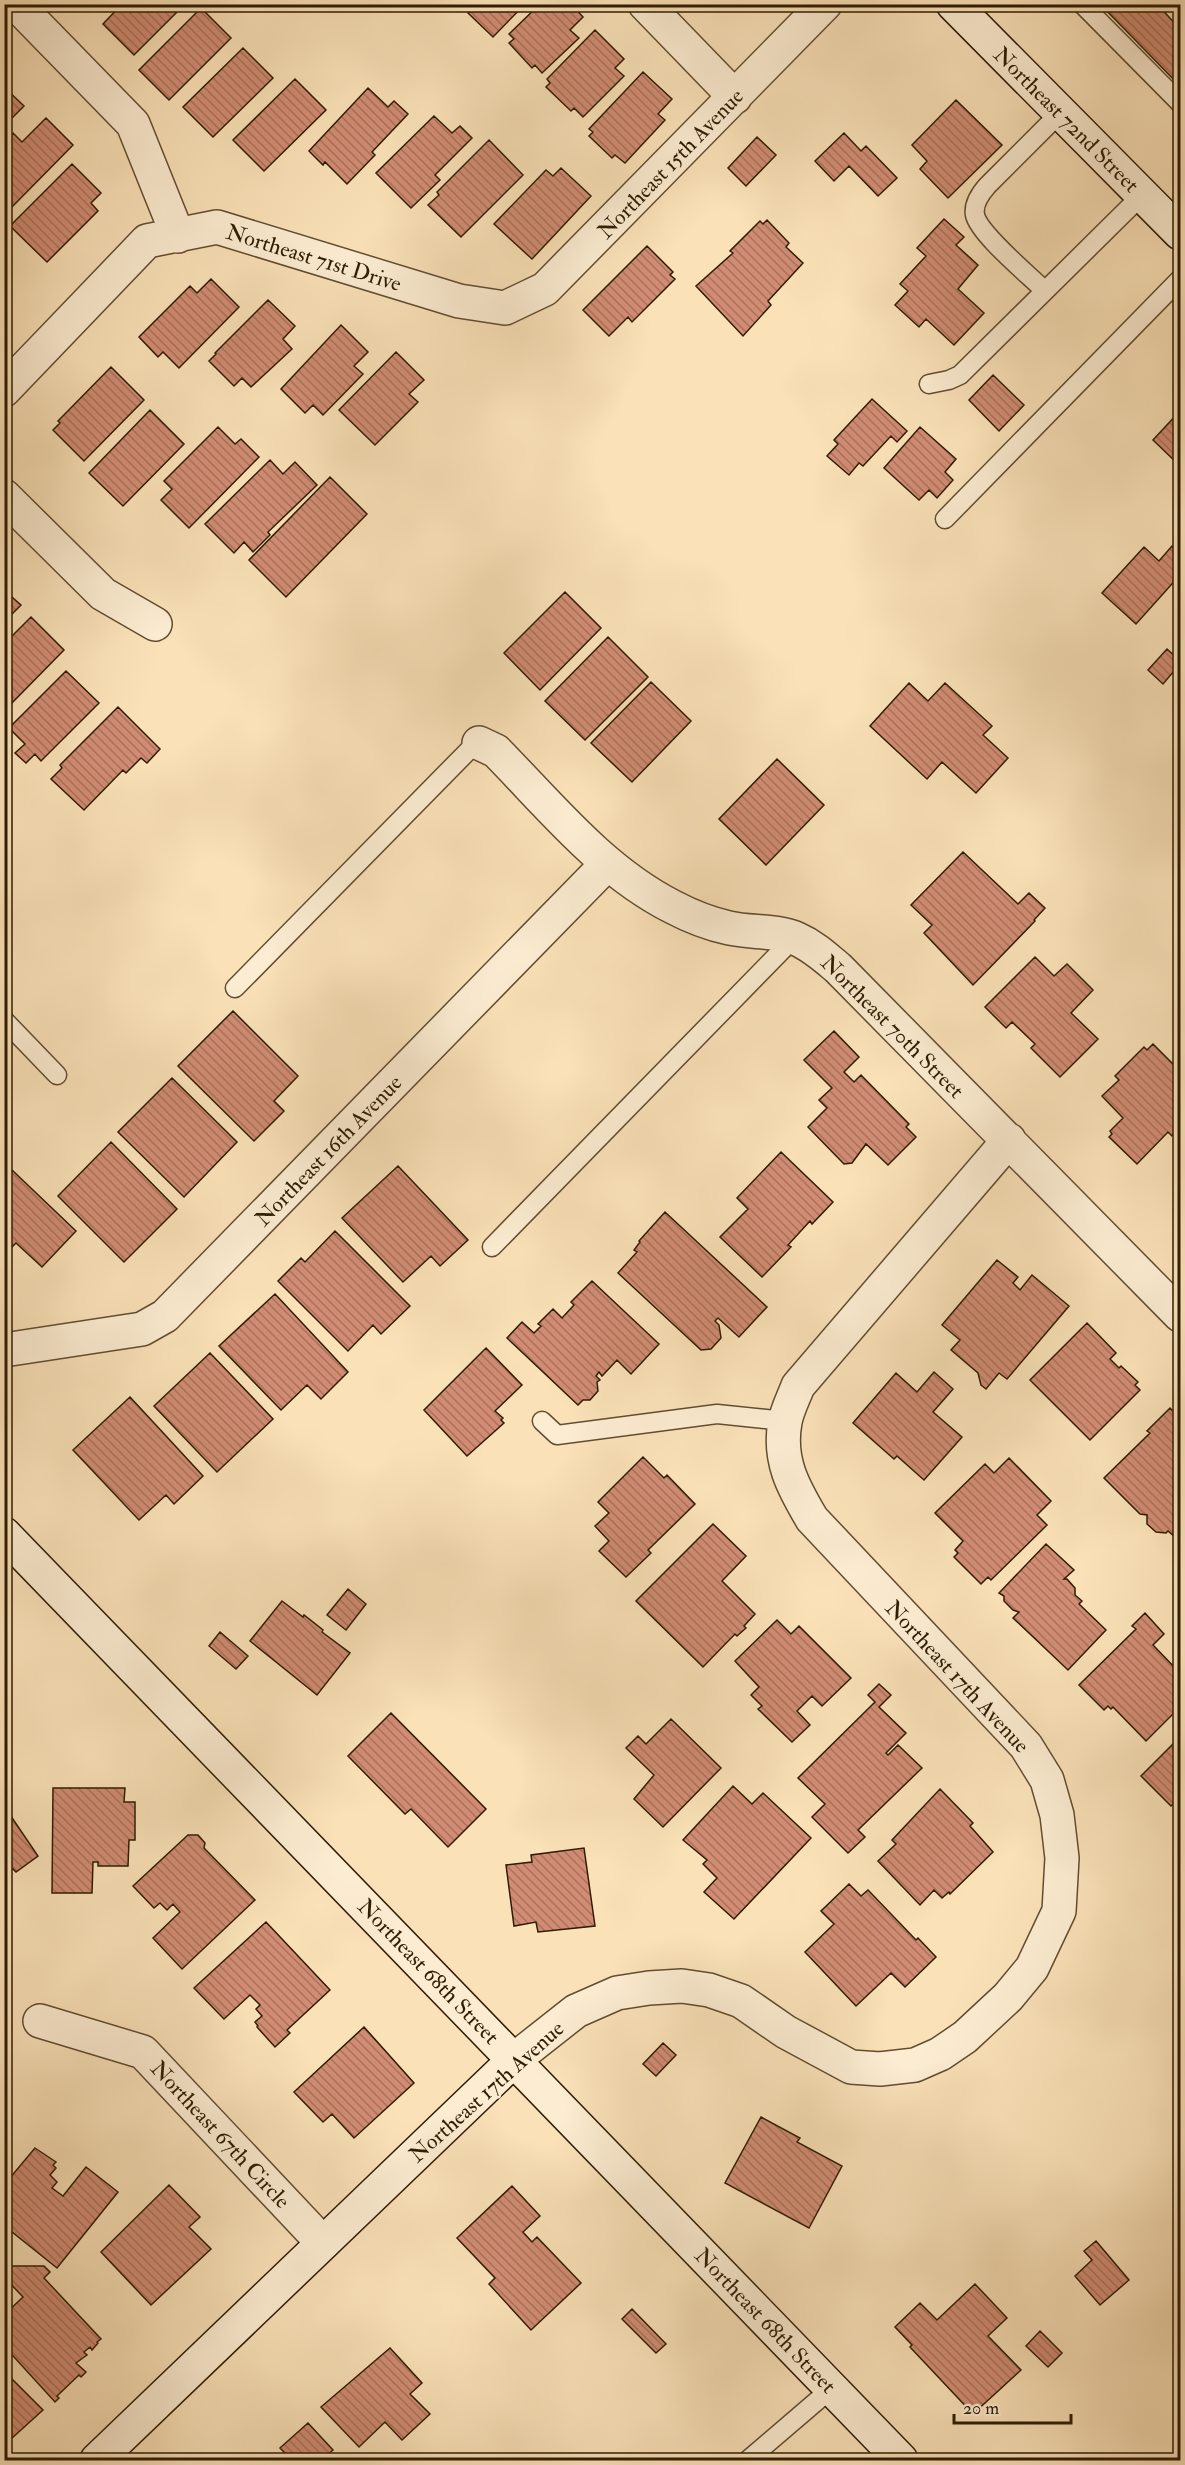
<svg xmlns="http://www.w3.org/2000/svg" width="1185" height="2465" viewBox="0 0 1185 2465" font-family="'IM FELL Double Pica',serif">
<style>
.building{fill:url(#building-back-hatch);stroke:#2e1c03;stroke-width:1.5}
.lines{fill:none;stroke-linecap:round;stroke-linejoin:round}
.lane-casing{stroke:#614d30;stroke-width:21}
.street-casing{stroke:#614d30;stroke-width:36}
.secondary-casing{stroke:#2e1c03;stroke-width:36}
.lane{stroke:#fcecd1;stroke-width:18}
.street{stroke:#fcecd1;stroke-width:33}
.secondary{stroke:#fcecd1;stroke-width:33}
.labels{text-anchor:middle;stroke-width:5;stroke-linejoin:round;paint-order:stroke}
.street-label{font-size:22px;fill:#2e1c03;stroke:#fcecd1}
</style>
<defs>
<pattern id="building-back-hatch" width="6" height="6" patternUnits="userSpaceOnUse" patternTransform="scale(1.5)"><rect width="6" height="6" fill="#d18c73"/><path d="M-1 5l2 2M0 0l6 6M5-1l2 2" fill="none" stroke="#aa725c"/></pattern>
</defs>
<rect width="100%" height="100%" fill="#fae1b8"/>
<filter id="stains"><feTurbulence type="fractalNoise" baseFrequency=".00333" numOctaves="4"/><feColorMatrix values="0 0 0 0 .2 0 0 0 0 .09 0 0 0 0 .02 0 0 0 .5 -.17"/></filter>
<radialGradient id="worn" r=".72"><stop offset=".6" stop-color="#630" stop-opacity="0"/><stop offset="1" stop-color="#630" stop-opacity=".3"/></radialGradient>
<path class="building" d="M122,4h63l-51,51 -31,-31z
M466,4h59l-32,33 -25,-24 3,-3z
M540,4h31l12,13 -13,13 9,8 -37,35 -7,-8 -3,3 -23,-25 5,-4 -5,-5z
M1100,4h57l23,25v57z
M201,8l30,30 -62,62 -30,-30z
M595,30l29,29 -9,9 9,8 -41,41 -9,-9 -3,3 -25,-24 4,-4 -3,-4z
M243,48l30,30 -60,59 -30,-30z
M643,72l29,27 -14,15 7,6 -40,43 -10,-8 -3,3 -23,-22 4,-4 -4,-3z
M295,79l31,31 -62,61 -31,-31z
M4,87l20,19 -20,20z
M368,88l20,19 6,-6 14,13 -36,38 3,3 -28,29 -22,-22 -2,3 -14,-14z
M956,100l46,45 -54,53 -28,-29 7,-8 -15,-16z
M434,116l18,17 8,-7 12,12 -37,37 5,5 -29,28 -35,-35z
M46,118l27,27 -63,64 -6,-5v-62l9,-9 9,9z
M844,133l17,18 5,-5 31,32 -19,18 -29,-30 -15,15 -19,-20z
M757,137l19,18 -30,31 -18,-18z
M489,140l34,35 -62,62 -33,-32 11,-10 -2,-3z
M72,164l29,29 -10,10 7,8 -51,51 -37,-36z
M561,168l30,28 -59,63 -38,-35 52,-54 7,6z
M944,219l20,18 -8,8 22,20 -20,24 26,24 -30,32 -28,-26 -7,8 -24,-22 13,-14 -8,-7 26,-28 -9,-8z
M767,220l22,23 -3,4 17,16 -35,38 3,4 -28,31 -47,-50 37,-33 -3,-2 30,-30 3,3z
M647,246l26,26 -3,3 5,4 -43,43 -4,-5 -19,19 -26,-26z
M211,279l28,28 -60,61 -16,-16 -5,5 -19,-20 51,-51 7,7z
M268,300l27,26 -12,13 9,10 -41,38 -9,-9 -8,8 -25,-25 7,-7 -1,-1z
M341,325l27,27 -14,14 9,8 -40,41 -10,-10 -8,8 -24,-24z
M396,352l28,28 -15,14 9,8 -43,43 -36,-35z
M111,367l33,33 -60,61 -31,-31 7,-7 -2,-2z
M993,375l31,30 -25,26 -30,-31z
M872,399l35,32 -10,11 -6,-6 -28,30 -4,-3 -10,12 -22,-19 11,-12 -4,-4z
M150,410l34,34 -61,62 -34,-33z
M1180,411v65l-5,-6 4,-5 -26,-25z
M218,427l17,17 6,-5 18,18 -70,71 -28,-28 11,-11 -8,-8z
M920,427l36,32 -11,13 8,8 -16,18 -8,-8 -10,10 -35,-32z
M270,460l13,14 12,-12 22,23 -49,47 2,3 -17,17 -9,-10 -10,11 -29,-29z
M330,477l37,37 -81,83 -37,-37z
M1172,546l8,8v21l-44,49 -34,-31 42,-46 15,14z
M4,590l17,15 -17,17z
M565,592l36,36 -61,62 -36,-37z
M31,617l33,33 -57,58 -3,-2v-62z
M608,637l40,40 -63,63 -40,-39z
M1167,649l13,12v3l-17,20 -15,-14z
M66,671l33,32 -58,58 -6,-7 -9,9 -11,-10 10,-9 -16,-16z
M651,682l40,39 -59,61 -41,-39z
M909,683l19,18 17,-18 47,43 -9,9 25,23 -32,35 -34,-31 -15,17 -57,-53z
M118,707l42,42 -13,14 -6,-5 -15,15 -3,-3 -39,40 -33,-31 11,-11 -2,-3z
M777,759l47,46 -58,60 -47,-46z
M963,852l55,52 11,-11 16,15 -11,12 1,1 -62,64 -49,-52 8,-8 -21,-20z
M1035,957l19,19 13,-12 26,26 -22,23 27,26 -38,38 -29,-29 4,-4 -23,-22 -6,6 -21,-21z
M233,1011l65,65 -24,25 10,10 -30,30 -76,-75z
M834,1031l25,26 -15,15 10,10 7,-7 48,49 -3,3 10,10 -28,28 -22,-21 -14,19 -8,1 -36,-37 19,-19 -8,-8 13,-12 -28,-28z
M1153,1044l27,27v56l-8,9 -4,-4 -31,32 -28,-27 3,-3 -2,-3 13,-13 -21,-22 17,-16 -4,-4 29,-29 3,3z
M172,1078l65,64 -53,55 -66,-65z
M111,1142l66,67 -53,53 -66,-66z
M781,1152l52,50 -21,22 -2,-3 -22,24 3,2 -29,30 -42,-40 28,-28 -11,-11z
M398,1166l70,74 -28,26 -9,-10 -28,26 -61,-64z
M12,1170l64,61 -34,36 -26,-24 -12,12v-77z
M665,1212l102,95 -28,30 -21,-19 -3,3 4,4 2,13 -10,11 -10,1 -83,-77 19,-21 -3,-2 6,-8 -1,-1z
M335,1231l75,75 -29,28 -8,-9 -25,26 -70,-70 23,-23 4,4z
M997,1260l21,17 -5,6 7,7 12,-15 37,31 -62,73 -8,-6 -13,16 -5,-4 -3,-12 -27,-23 9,-10 -18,-15z
M592,1281l67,63 -28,30 -14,-14 -15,16 -3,-4 -3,4 4,4 -3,2 1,9 -8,9h-7l-5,5 -71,-67 15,-16 12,11 7,-7 -3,-2 15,-15 9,9 12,-13 -3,-3z
M275,1294l73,78 -27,27 -14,-14 -26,25 -62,-64z
M1087,1323l29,30 -6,6 9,9 2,-2 17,16 -3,3 5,5 -50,50 -60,-60z
M486,1348l36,37 -27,26 8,7 -2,2 3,3 -37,33 -43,-46z
M210,1353l63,66 -56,53 -63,-66z
M934,1372l19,17 -20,23 29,25 -38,43 -27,-24 -3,3 -41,-36 43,-50 21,19z
M130,1397l73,79 -29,28 -8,-9 -27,25 -66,-70z
M1170,1408l10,11v113l-5,5 -7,-6 -2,2 -10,-1 -9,-8v-9l-7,-1 -36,-36 46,-45 -3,-2z
M643,1457l21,21 3,-3 28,29 -47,46 3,3 -25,24 -27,-26 10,-10 -14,-15 14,-13 -11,-11z
M1009,1458l42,43 -14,14 10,10 -56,55 -3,-3 -7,7 -27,-27 4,-4 -3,-3 8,-9 -28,-28 50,-49 9,9z
M713,1524l33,32 -24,25 33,33 -11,12 2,2 -9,8 -2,-2 -32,33 -67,-66z
M1046,1544l28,26 -10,9h3l8,9v7l7,6 -3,3 27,26 -38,40 -55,-52 6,-6 -6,-2 -9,-9v-5l-5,-3z
M348,1589l18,15 -20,26 -19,-15z
M282,1601l21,16 1,-2 19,15 -1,2 28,21 -33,42 -67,-54z
M1145,1613l19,21 -11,11 27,28v34l-34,34 -33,-34 -2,2 -3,-3 -4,4 -25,-25 57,-56 -4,-3z
M777,1620l14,14 8,-8 52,52 -29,28 -10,-10 -15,15 13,14 -18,17 -34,-33 4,-3 -11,-11 8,-8 -24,-26z
M220,1632l28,24 -12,13 -27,-23z
M879,1684l12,11 -12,12 27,26 -20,20 2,2 10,-10 24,23 -64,62 7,7 -17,16 -36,-36 13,-13 -27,-26 77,-76 -7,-7z
M391,1713l95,96 -38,38 -37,-38 -6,5 -57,-58z
M671,1719l50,49 -58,59 -29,-28 20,-24 -28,-27 12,-12 8,8z
M1179,1738l1,60 -9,8 -30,-30z
M733,1786l19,18 11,-11 48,45 -77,81 -30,-27 13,-14 -14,-14 4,-4 -24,-20z
M53,1788h72l-1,14h11v38h-6l-1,26h-30v-4h-5l-1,31h-40z
M940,1789l33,34 -3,3 23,26 -43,42 -1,-2 -7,6 -8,-8 -14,15 -42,-44 18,-17 -4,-4z
M4,1806l34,50 -22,16 -3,-3 -9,6z
M188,1835h10l7,8 -1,5 51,52 -73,69 -29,-31 27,-26 -7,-8 -6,6 -7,-7 -6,5 -21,-22z
M584,1848l11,78 -57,6 -2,-10 -22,4 -8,-61 26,-3 -1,-7z
M849,1884l12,12 7,-6 48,50 2,-2 18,19 -31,30 -14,-14 -35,33 -51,-54 29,-28 -13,-13z
M266,1922l64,68 -43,40 3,3 -15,14 -18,-20 1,-1 -3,-4 7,-6 -6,-7 4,-4 -10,-10 -26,24 -30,-31z
M364,2027l50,56 -60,55 -22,-24 -9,8 -29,-30z
M663,2043l13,12 -20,21 -13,-12z
M761,2117l39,21 -3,4 45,24 -33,62 -84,-45z
M35,2148l21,14 -3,3 3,3 -6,7 7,7 -5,6 11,8 23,-29 32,25 -61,76 -45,-36 -8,7v-54z
M169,2185l31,32 -11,10 22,22 -60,56 -50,-53z
M512,2186l28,30 -17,16 9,10 5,-5 44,46 -50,47 -42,-46 6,-6 -38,-40z
M1096,2241l33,39 -29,25 -25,-29 17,-16 -8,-9z
M4,2266h40l6,6 -6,6 57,61 -4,3 1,1 -6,7 -2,-3 -6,5 3,3 -11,8 10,9 -5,5 -2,-2 -22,21 2,2 -4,4 -51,-56v-31l19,-18 -19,-20z
M975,2284l32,34 -19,18 33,34 -48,44 -63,-67 2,-2 -17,-18 25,-24 17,17z
M632,2309l34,35 -10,9 -34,-34z
M1040,2331l22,22 -14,14 -22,-21z
M390,2348l32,35 -12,11 20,20 -28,26 -17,-18 -26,25 -38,-40z
M4,2371l39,39 -32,29 -7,-8z
M308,2423l25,27 -11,10h-30l-12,-12z"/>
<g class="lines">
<defs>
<path id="lane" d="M1082,4l98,99
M1045,291c-15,-15 -66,-57 -70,-76 -2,-11 5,-21 12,-29l73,-73
M929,384l20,-4 11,-5 182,-180
M945,519l235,-240
M235,988l233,-237 11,-8
M4,1020l53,55
M492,1247l302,-309
M542,1421l15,14 160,-21 68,7
M748,2460l84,-72"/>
<path id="street" d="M16,4l117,120 45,112
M645,4l90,93
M4,390l143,-149 70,-14 242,74 46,7 40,-19 280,-285
M4,496l99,98 52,30
M479,743l17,8c55,56 106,120 177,156 17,9 38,17 56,21 22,5 48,2 68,11 16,7 28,18 41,29l342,347
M4,1350l138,-21 23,-13 442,-452
M40,2021l103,31 180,191
M515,2059l61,-48 41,-18 32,-5 33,-2 27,4 32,11 45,31 65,35 29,2 35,-4 25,-11 25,-17 43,-40 24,-29 27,-57 3,-53 -5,-43 -10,-35 -21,-34 -214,-227c-19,-32 -34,-59 -27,-97 2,-12 9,-25 13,-36l211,-246"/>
<path id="secondary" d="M953,4l227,229
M4,1534l897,926
M97,2460l418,-401"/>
</defs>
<use href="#lane" class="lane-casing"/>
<use href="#street" class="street-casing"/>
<use href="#secondary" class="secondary-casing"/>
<use href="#lane" class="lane"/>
<use href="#street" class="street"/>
<use href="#secondary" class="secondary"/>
</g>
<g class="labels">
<g class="street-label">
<text transform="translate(1067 119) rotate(45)" y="8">Northeast 72nd Street</text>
<text transform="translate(670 163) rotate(-46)" y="8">Northeast 15th Avenue</text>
<text transform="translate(314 257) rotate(17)" y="8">Northeast 71st Drive</text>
<text transform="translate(893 1026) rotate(45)" y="8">Northeast 70th Street</text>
<text transform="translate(328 1150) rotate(-46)" y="8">Northeast 16th Avenue</text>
<text transform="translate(958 1676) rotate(47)" y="8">Northeast 17th Avenue</text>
<text transform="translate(429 1971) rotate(46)" y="8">Northeast 68th Street</text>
<text transform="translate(486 2091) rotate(-42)" y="8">Northeast 17th Avenue</text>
<text transform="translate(221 2134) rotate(47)" y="8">Northeast 67th Circle</text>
<text transform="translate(766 2320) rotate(46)" y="8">Northeast 68th Street</text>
</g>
</g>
<rect width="1185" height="2465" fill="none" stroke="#fae1b8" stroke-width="24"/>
<rect x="6" y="6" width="1173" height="2453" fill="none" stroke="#2e1c03" stroke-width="3"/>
<rect x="12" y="12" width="1161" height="2441" fill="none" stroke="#2e1c03" stroke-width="1.5"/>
<path d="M954 2414v9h117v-9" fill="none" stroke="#2e1c03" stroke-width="3"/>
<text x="963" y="2414" font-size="18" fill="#2e1c03" stroke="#fcecd1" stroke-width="4.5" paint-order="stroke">20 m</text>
<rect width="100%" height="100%" filter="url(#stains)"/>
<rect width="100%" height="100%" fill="url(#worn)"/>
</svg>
